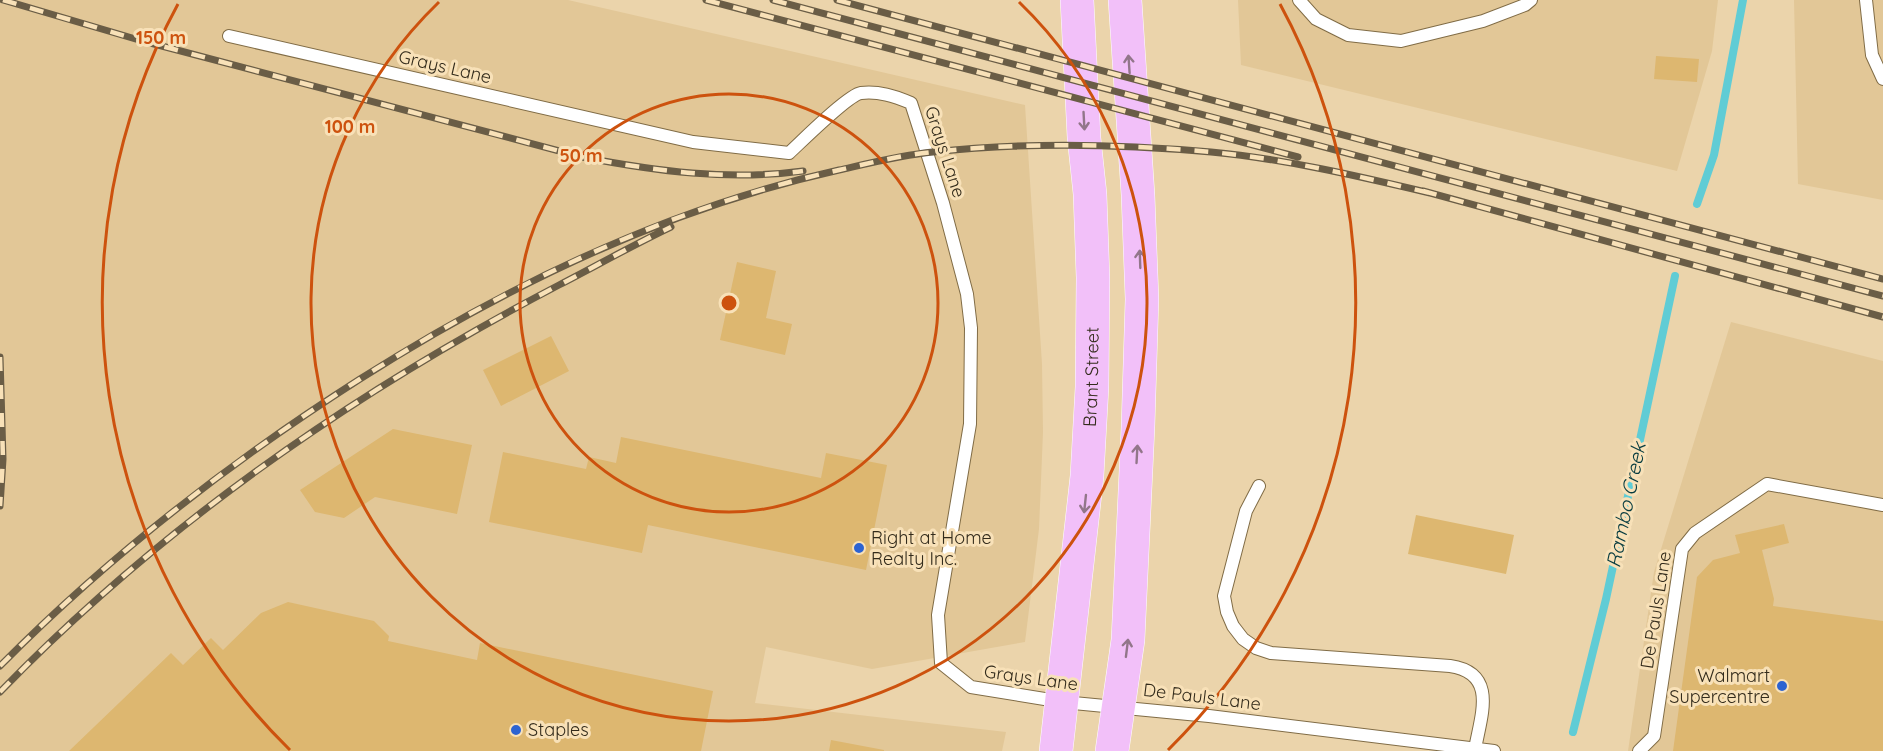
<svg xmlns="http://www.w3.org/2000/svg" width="1883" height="751" viewBox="0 0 1883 751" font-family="Quicksand,sans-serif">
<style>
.built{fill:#e2c797}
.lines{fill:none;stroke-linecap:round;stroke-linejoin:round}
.stream{stroke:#60ccd5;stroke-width:8}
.building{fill:#ddb770}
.lane-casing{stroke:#806c46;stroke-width:14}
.primary-casing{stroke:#fff;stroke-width:34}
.lane{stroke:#fff;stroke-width:12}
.primary{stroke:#f2c0f9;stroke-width:33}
.rail-casing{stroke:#6a5d46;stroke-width:7}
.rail{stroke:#f8e1b8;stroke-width:4.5;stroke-dasharray:14;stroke-linecap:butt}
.oneway{stroke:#92768a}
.ring{fill:none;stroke:#cd520e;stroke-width:3}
.poi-dot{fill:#2c63d1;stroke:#f8e1b8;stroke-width:2}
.labels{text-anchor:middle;stroke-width:6;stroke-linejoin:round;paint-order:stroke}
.street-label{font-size:18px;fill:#332b1b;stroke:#f8e1b8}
.poi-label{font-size:18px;fill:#332b1b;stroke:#f8e1b8;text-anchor:start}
.water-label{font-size:20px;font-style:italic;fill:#073c40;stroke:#f8e1b8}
.centre{fill:#cd520e;stroke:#f8e1b8;stroke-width:3}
.ring-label{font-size:18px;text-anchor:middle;font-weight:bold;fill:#cd520e;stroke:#f8e1b8;stroke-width:6;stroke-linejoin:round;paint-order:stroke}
</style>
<rect width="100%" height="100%" fill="#ebd4ab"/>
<path class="built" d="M0,0h568l457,105 17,259 1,68 -4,97 -14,113 -153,27 -106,-22 -11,56 251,29 -4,19h-1002z
M1238,0h480l-6,51 -35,120 -436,-106z
M1794,0h89v200l-85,-16z
M1731,322l152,39v390h-255l26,-179z"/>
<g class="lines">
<path class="stream" d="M1697,204l17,-49 29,-155
M1573,732l33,-133 69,-323"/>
</g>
<path class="building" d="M1656,56l43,3 -2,23 -43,-3z
M737,262l39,9 -10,47 26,6 -7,31 -65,-15z
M551,336l18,35 -68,35 -18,-36z
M393,429l79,16 -15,69 -82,-17 -31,21 -29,-6 -15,-22z
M621,437l200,41 5,-25 61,12 -21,105 -218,-45 -6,28 -153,-31 14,-70 83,17 3,-12 27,6z
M1416,515l98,20 -8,39 -98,-20z
M1784,524l5,19 -27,7 12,49 -1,7 110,15v130h-210l24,-174 16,-17 27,-7 -5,-18z
M288,602l86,19 15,15 -1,5 89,19 3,-17 233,48 -12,60h-632l102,-98 12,12 28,-27 12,12 38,-37z
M831,740l53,10v1h-55z"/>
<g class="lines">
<defs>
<path id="lane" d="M1299,0l17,19 32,16 53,6 82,-20 42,-16 6,-5
M1866,0l6,55 11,24
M229,36l464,106 96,11c12,-11 59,-58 72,-60 18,-2 33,3 50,10l32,100 24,91 4,34 -1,96 -32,191 3,48 30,24 92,15 146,14 285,35
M1259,486l-13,25 -22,85 3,16 6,14 10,13 13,9 15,5 179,13c48,7 31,49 25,83
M1639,751l15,-15 28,-187 13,-16 72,-49 116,21"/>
<g id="primary">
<path id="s1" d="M1056,751l31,-275 5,-89 1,-109 -3,-84 -6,-56 -7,-138"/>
<path d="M1112,751l16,-111 10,-213 4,-128 -4,-104 -13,-195"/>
</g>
</defs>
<use href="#lane" class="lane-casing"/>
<use href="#primary" class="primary-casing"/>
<use href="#lane" class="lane"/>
<use href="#primary" class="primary"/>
<defs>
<path id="rail" d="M3,0l136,40 443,117c73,14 147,24 221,14
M706,0l592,157
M773,0l1110,296
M837,0l1046,279
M1423,191l460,126
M0,357l3,102 -3,47
M0,666c109,-110 230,-204 360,-287 148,-94 307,-171 479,-209 31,-7 63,-15 94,-18 90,-10 188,-8 278,0 74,7 147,24 219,41
M0,692c161,-166 354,-300 559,-407 37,-19 74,-40 112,-58"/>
</defs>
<use href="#rail" class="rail-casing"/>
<use href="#rail" class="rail"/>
</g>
<defs><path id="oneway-shaft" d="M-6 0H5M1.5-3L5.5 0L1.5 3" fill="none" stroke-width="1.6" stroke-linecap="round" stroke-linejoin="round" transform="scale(1.5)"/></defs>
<g class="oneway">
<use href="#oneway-shaft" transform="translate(1129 64) rotate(-94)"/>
<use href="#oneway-shaft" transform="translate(1084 121) rotate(87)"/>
<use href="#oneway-shaft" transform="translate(1140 259) rotate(-92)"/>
<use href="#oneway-shaft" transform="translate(1137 454) rotate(-87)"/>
<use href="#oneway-shaft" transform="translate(1085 504) rotate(96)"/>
<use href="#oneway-shaft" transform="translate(1127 648) rotate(-83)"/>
</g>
<g class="ring">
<circle cx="729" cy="303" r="209"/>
<path d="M1019 2A418 418 0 1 1 439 2"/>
<path d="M290 750A627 627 0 0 1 178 4M1280 4A627 627 0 0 1 1168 750"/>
</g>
<g class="poi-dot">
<circle cx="859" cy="548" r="6"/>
<circle cx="1782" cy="686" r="6"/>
<circle cx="516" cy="730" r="6"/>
</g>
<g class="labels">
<g class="street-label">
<text transform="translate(445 67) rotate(13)" y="6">Grays Lane</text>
<text transform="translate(945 152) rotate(72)" y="6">Grays Lane</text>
<text dy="6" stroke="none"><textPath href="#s1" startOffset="376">Brant Street</textPath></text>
<text transform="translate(1656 610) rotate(-81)" y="6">De Pauls Lane</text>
<text transform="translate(1031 678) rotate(8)" y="6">Grays Lane</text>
<text transform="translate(1202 697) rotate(7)" y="6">De Pauls Lane</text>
</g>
<g class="poi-label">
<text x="871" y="544">Right at Home<tspan x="871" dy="21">Realty Inc.</tspan></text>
<text x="1770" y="682" text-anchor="end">Walmart<tspan x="1770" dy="21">Supercentre</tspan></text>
<text x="528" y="736">Staples</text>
</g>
<g class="water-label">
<text transform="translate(1626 505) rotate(-78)" y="7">Rambo Creek</text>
</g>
</g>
<circle cx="729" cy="303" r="9" class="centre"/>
<g class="ring-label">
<text x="161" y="44">150 m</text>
<text x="350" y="133">100 m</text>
<text x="581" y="162">50 m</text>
</g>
</svg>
